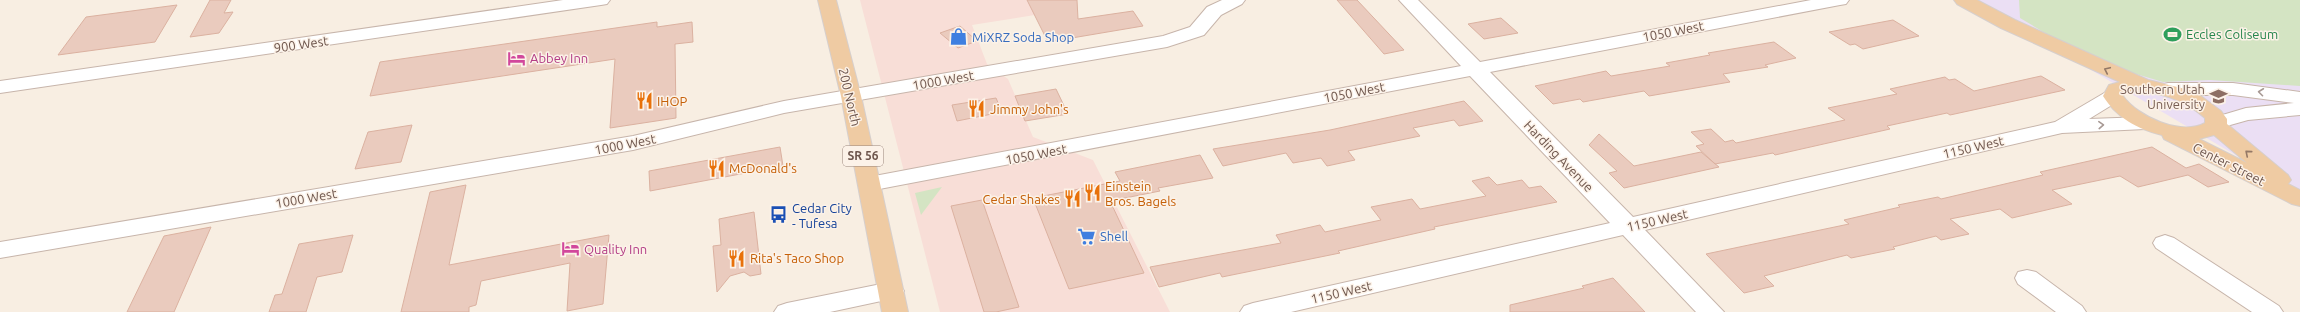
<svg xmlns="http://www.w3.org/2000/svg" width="2300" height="312" viewBox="0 0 2300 312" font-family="Ubuntu,sans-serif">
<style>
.commercial{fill:#f8ded7}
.education{fill:#ebdff4}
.green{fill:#d4e4c3}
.building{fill:#eacbbe;stroke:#dbb1a0}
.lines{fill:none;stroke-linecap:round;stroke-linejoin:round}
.minor-casing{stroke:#c7b5ab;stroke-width:2}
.major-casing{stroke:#d6cfcd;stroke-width:2}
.minor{fill:#fff;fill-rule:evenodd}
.major{fill:#efcba3;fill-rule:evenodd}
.oneway{stroke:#947866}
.oneway2{stroke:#a79994}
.labels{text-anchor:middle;stroke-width:3;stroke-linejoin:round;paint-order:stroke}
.shield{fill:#fcf2e8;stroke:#98847b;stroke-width:1}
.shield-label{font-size:12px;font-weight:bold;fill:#6d554c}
.street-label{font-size:13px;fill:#6d554c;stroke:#fcf2e8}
.leisure-label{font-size:13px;fill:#27864d;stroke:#fcf2e8;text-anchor:start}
.shop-label{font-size:13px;fill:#366cbe;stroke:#fcf2e8;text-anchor:start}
.hotel-label{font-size:13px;fill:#b23c85;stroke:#fcf2e8;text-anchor:start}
.education-label{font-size:13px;fill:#785e54;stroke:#fcf2e8;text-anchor:end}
.food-label{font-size:13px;fill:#c56008;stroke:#fcf2e8;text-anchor:start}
.transit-label{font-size:13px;fill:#164399;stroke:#fcf2e8;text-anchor:start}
</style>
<rect width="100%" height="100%" fill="#f8eee2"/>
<path class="commercial" d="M860,0h207l5,9 -100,16 15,39 21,15 25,58 60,23 77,152h-230z"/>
<path class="education" d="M1972,0h328v193z"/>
<path class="green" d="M2019,0h281v86l-90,-6 -47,2 -37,-11 -54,-22 -52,-31z
M942,187l-21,28 -6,-22z"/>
<path class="building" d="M210,0h21l-7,13 9,-1 -14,21 -29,4z
M1027,0h50l1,19 55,-8 10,15 -95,16z
M1337,0h20l47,50 -20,4z
M177,5l-22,37 -97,13 28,-38z
M1501,18l17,15 -34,6 -16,-15z
M1893,20l26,16 -56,13 -8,-5 -5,1 -21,-13z
M657,22v5l35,-5 1,20 -18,2 1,74 -66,10 5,-69 -245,37 10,-34z
M960,26l17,15 -19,7 -18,-15z
M1774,42l22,16 -31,7 3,2 -45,7 7,8 -81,14 -5,-5 -61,11 -3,-3 -27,5 -18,-18 71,-15 5,5 59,-10 -4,-3 44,-8 -2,-2z
M2041,76l24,14 -115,25 -3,-2 -60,13 3,3 -115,26 -2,-2 -58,11 -19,-18 8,-2 -13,-12 20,-3 14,13 8,-2 3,3 109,-23 -17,-12 69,-14 -7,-5 55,-12 4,3 6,-1 19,12z
M1056,89l12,25 -43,7 -10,-25z
M996,98l6,14 -45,9 -5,-16z
M1464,101l19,20 -24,5 -5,-6 -41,8 7,8 -72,15 7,9 -28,6 -6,-8 -28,5 -7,-10 -63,13 -10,-17 117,-19z
M412,125l-11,37 -46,7 13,-37z
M1599,134l35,32 67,-14 18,15 -95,21 -15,-15 8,-2 -28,-26z
M780,147l3,19 -133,25 -1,-20z
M2152,147l34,21 13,-4 30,18 -21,5 -20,-12 -50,12 -18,-11 -68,14 20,14 -60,14 -12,-9 -50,10 19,15 -28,6 -5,-4 -43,11 2,2 -44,9 -4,-3 -83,21 10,10 -30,7 -38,-39 143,-30 -5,-4 56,-13 -2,-2 40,-8 3,2 102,-24 -3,-3z
M1200,155l13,23 -55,10 2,3 -50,10 34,72 -75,16 -36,-91 87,-17 -5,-9z
M1489,177l8,8 25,-5 7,8 12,-2 16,16 -123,25 1,2 -97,22 2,2 -118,24 -2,-4 -61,14 -9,-20 131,-24 -5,-8 44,-10 5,7 56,-12 -10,-13 41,-8 8,10 66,-13 -14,-15z
M466,185l-17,80 160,-30 -6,69 -36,7 3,-48 -89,18 -5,24 -7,2v5h-68l29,-120z
M982,200l37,107 -23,5h-12l-33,-106z
M754,212l7,62 -11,2 -6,-4 -14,4 -13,16 -4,-46 8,-1 -2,-26z
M211,227l-37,85h-47l37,-76z
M353,235l-11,37 -25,5 -11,35h-37l6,-17 7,-1 17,-50z
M1613,278l32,34h-135v-7l74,-17 -2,-2z"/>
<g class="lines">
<defs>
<path id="minor" d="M563,0h47l-3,4 -6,1 -601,88v-12z
M1222,0h23l-3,4 -21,11 -17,20 -37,12 -383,66 -151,37 -633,108v-16l633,-106 151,-35 379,-65 27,-9 17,-20z
M1399,0h19l62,62 331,-62h38l-3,4 -6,1 -350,67 143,145 422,-95 51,-30 7,-2 7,2 3,4 -3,4 -31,19 56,-2 7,2 4,4 -4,4 -7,2 -83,4 -417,97 79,82h-28l-73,-77 -332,77h-51l4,-6 9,-3 357,-80 -140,-147 -601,115 -8,-2 -3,-5 3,-5 8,-2 592,-111z
M2168,83h65l67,9v23l-52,5 -32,9 -7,-2 -4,-4 4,-4 37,-11 48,-5 -61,-8h-65l-7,-2 -3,-4 3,-4z
M2165,235l9,3 105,68 4,6h-31l-96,-64 -3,-5 3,-5z
M2027,270l9,2 46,34 4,6h-30l-38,-28 -3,-6 3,-6z
M891,282l9,3 4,6 -4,6 -70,15h-56l4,-6 9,-3z"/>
<path id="major" d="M818,0h18l25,96 47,216h-26l-41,-216z
M1954,0h23l38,20 133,60 46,11 27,20 6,8v5l61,51 3,5 -3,4 12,6v16l-8,-2 -128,-65 -2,-4c-25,-6 -45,-17 -59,-39l6,-11 11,-3 -119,-54 -44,-24zM2131,91c29,1 53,8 74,27v5c-24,13 -67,-6 -82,-27l2,-3zM2214,135l33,28 -48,-24z"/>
</defs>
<use href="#minor" class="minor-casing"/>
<use href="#major" class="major-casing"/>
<use href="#minor" class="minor"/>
<use href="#major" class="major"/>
</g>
<defs><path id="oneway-chevron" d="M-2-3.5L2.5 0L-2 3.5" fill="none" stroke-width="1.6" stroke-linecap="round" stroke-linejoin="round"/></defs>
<g class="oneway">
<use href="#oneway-chevron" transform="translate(2107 70) rotate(-155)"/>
<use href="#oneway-chevron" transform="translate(2248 153) rotate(-140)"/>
</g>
<g class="oneway2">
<use href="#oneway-chevron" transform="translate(2261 92) rotate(-173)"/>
<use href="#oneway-chevron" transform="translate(2101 125) rotate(-3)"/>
</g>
<defs>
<symbol id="stadium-bare" viewBox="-9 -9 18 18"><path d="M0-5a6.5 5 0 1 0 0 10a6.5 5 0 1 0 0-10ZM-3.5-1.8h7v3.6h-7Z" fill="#2e9e5b" stroke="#fcf2e8" stroke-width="2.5" paint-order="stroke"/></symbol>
<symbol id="shop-bare" viewBox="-9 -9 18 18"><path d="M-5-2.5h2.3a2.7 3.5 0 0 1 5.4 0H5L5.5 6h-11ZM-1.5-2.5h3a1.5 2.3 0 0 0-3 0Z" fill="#3f7fe0" stroke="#fcf2e8" stroke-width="2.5" paint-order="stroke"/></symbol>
<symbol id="hotel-bare" viewBox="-9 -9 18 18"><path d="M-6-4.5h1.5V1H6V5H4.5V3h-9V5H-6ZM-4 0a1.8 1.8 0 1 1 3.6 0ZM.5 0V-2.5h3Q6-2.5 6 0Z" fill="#d1479c" stroke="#fcf2e8" stroke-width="2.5" paint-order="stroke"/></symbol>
<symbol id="university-bare" viewBox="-9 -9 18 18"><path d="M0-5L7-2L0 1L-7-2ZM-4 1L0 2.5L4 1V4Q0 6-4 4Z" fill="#8d6e63" stroke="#fcf2e8" stroke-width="2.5" paint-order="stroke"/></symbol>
<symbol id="restaurant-bare" viewBox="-9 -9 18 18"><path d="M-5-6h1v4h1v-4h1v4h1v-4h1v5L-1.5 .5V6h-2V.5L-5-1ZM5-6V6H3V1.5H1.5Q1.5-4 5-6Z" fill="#e8710a" stroke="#fcf2e8" stroke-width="2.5" paint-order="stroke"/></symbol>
<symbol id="bus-bare" viewBox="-9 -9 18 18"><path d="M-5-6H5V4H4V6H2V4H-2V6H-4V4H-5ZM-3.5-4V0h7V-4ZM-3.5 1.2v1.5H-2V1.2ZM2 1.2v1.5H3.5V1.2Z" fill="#1a4fb4" stroke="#fcf2e8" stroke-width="2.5" paint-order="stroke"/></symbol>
<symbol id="supermarket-bare" viewBox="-9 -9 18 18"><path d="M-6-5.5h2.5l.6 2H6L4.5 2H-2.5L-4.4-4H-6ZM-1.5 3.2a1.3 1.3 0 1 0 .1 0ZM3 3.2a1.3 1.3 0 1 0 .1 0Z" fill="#3f7fe0" stroke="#fcf2e8" stroke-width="2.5" paint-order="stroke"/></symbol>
</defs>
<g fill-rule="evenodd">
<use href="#stadium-bare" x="2160" y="22" width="25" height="25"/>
<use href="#shop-bare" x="946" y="24" width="25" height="25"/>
<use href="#hotel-bare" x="504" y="46" width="25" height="25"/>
<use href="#university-bare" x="2206" y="84" width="25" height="25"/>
<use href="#restaurant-bare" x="632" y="88" width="25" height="25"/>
<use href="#restaurant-bare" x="964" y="96" width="25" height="25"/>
<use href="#restaurant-bare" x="704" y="156" width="25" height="25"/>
<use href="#restaurant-bare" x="1080" y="180" width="25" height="25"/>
<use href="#restaurant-bare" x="1060" y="186" width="25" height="25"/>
<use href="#bus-bare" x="766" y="202" width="25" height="25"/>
<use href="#supermarket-bare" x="1074" y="224" width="25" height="25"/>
<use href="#hotel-bare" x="558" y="236" width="25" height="25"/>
<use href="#restaurant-bare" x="724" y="246" width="25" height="25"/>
</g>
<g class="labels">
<rect class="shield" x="843" y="146" width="40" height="20" rx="3"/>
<g class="shield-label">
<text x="863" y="160">SR 56</text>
</g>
<g class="street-label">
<text transform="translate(1673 31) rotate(-11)" y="5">1050 West</text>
<text transform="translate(301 44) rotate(-8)" y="5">900 West</text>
<text transform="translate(943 80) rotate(-10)" y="5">1000 West</text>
<text transform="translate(1354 92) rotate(-11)" y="5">1050 West</text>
<text transform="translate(850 97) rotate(77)" y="5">200 North</text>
<text transform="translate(625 144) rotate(-11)" y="5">1000 West</text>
<text transform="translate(1973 147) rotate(-13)" y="5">1150 West</text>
<text transform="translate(1036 154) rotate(-11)" y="5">1050 West</text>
<text transform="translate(1559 156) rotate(46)" y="5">Harding Avenue</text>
<text transform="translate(2229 164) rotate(27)" y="5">Center Street</text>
<text transform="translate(306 198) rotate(-10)" y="5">1000 West</text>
<text transform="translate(1657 220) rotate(-13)" y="5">1150 West</text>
<text transform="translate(1341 292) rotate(-13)" y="5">1150 West</text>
</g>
<g class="leisure-label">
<text x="2186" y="39">Eccles Coliseum</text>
</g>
<g class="shop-label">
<text x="972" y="42">MiXRZ Soda Shop</text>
<text x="1100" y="241">Shell</text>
</g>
<g class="hotel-label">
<text x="530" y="63">Abbey Inn</text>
<text x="584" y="254">Quality Inn</text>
</g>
<g class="education-label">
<text x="2205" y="94">Southern Utah<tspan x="2205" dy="15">University</tspan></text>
</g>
<g class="food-label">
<text x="657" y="106">IHOP</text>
<text x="990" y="114">Jimmy John's</text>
<text x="729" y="173">McDonald's</text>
<text x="1105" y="191">Einstein<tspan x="1105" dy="15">Bros. Bagels</tspan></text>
<text x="1060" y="204" text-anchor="end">Cedar Shakes</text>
<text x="750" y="263">Rita's Taco Shop</text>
</g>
<g class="transit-label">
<text x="792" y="213">Cedar City<tspan x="792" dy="15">- Tufesa</tspan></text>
</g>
</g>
</svg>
